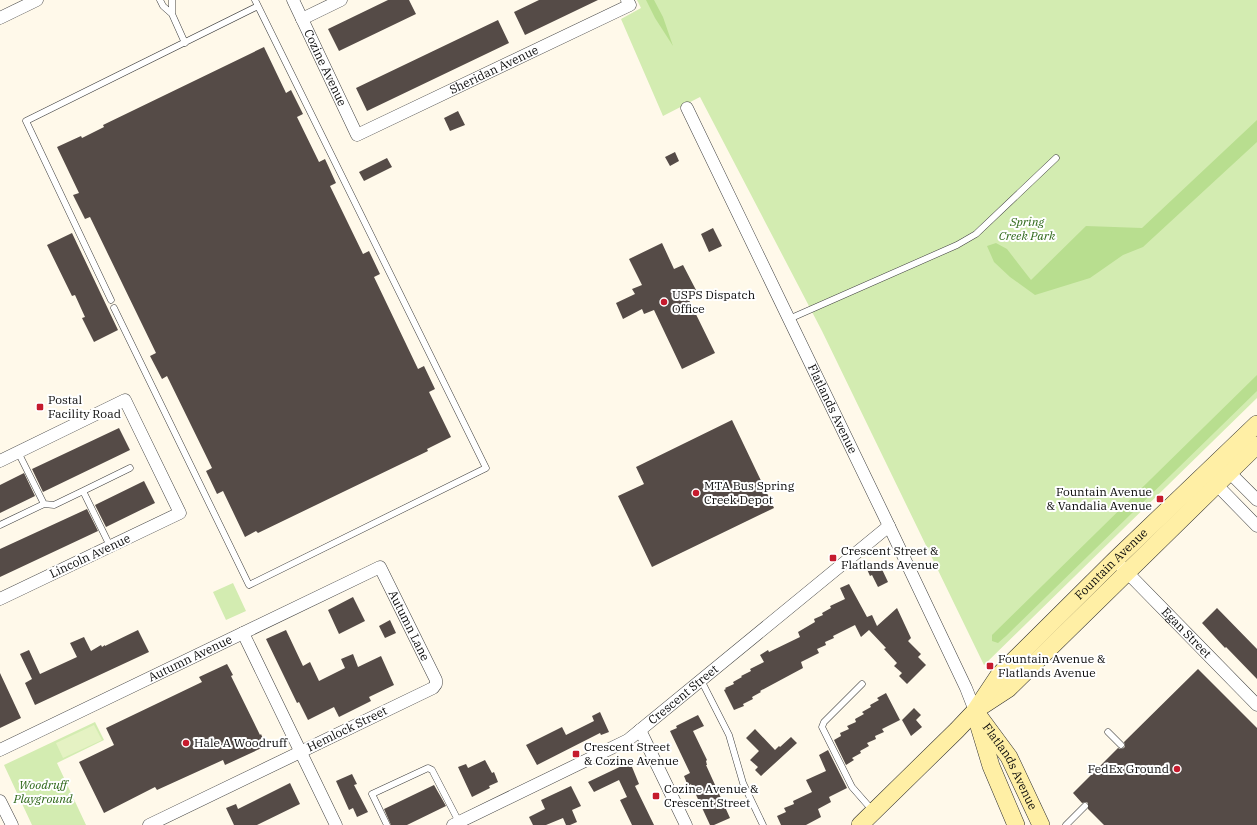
<svg xmlns="http://www.w3.org/2000/svg" width="1257" height="825" viewBox="0 0 1257 825" font-family="'IBM Plex Serif',serif">
<style>
.green{fill:#d3ecb1}
.forest{fill:#b8de8f}
.pitch{fill:#e5f2c3}
.building{fill:#554b47}
.lines{fill:none;stroke-linecap:round;stroke-linejoin:round}
.service-casing{stroke:#3e3e3e;stroke-width:7}
.minor-casing{stroke:#3e3e3e;stroke-width:13}
.secondary-casing{stroke:#2d2d2d;stroke-width:18}
.service{stroke:#fff;stroke-width:6}
.minor{stroke:#fff;stroke-width:12}
.secondary{stroke:#ffefa5;stroke-width:17}
.poi-dot{fill:#c51a2d;stroke:#fff;stroke-width:1.5}
.labels{text-anchor:middle;stroke-width:4;stroke-linejoin:round;paint-order:stroke}
.street-label{font-size:12px;fill:#0b0b0b;stroke:#fff}
.park-label{font-size:12px;font-style:italic;fill:#2d6718;stroke:#fff}
.poi-label{font-size:12px;fill:#0b0b0b;stroke:#fff;text-anchor:start}
</style>
<rect width="100%" height="100%" fill="#fff9ea"/>
<path class="green" d="M637,0h620v398l-273,267 -162,-334 -122,-234 -37,19 -42,-97 20,-11z
M233,583l13,28 -20,9 -13,-28z
M95,722l9,18 -47,23 29,62h-54l-28,-60z"/>
<path class="forest" d="M646,0h8l9,17 10,29 -18,-28z
M1257,120v22l-114,105 -20,8 -33,23 -55,17 -25,-18 -16,-15 -7,-16 9,-3 11,6 24,31 55,-54 56,2z
M1257,375v16l-251,245 -8,7 -6,-2v-6z"/>
<path class="pitch" d="M94,725l8,15 -39,18 -7,-15z"/>
<path class="building" d="M388,0h21l7,14 -77,37 -11,-22z
M539,0h59l-73,35 -11,-23z
M498,20l11,23 -142,68 -11,-23z
M264,47l22,46 5,-3 12,24 -6,3 22,45 6,-3 11,24 -6,3 33,68 6,-3 11,23 -6,3 44,92 6,-3 11,23 -6,3 22,45 -24,12 1,2 -170,82 -2,-2 -11,6 -22,-46 -6,3 -11,-23 6,-3 -45,-92 -5,3 -12,-23 6,-3 -66,-136 -5,2 -12,-24 6,-2 -22,-46 24,-11 1,2 22,-11 -1,-2z
M458,111l7,14 -15,6 -6,-13z
M675,152l4,9 -9,5 -5,-9z
M387,158l5,9 -28,14 -5,-9z
M713,228l9,18 -13,6 -8,-18z
M72,233l46,97 -24,12 -12,-24 3,-1 -10,-22 -3,1 -25,-51z
M662,243l12,26 9,-4 13,25 -10,4 29,59 -33,16 -28,-59 -10,4 -2,-5 -19,10 -7,-16 19,-9 -3,-5 10,-4 -13,-26z
M732,420l42,88 -122,59 -34,-71 26,-12 -8,-17z
M119,428l11,22 -87,42 -11,-23z
M24,473l11,23 -35,17v-28z
M144,481l11,22 -49,24 -11,-22z
M87,509l11,22 -98,46v-28z
M873,563l1,3 5,-3 9,19 -10,5 -6,-12 -2,1 -4,-9z
M849,584l18,33 5,-2 5,11 20,-18 14,30 -3,3 13,13 -3,3 8,8 -19,19 -8,-8 3,-3 -8,-7 3,-3 -13,-14 2,-1 -17,-18 -8,7 -6,-12 -22,11 1,2 -9,4 1,3 -9,4 2,4 -18,9 2,6 -43,23 1,1 -9,5 1,2 -10,5 1,2 -10,4 -10,-20 2,-1 -1,-1 9,-4 -1,-2 9,-5 -1,-1 10,-5 -1,-2 14,-7 -4,-7 8,-5 1,2 31,-15 -2,-5 17,-10 -1,-3 9,-4 -1,-2 9,-5 -1,-2 15,-7 -5,-11z
M353,597l12,24 -26,13 -11,-24z
M1217,608l40,41v30l-31,-32 -1,1 -23,-25z
M390,620l6,13 -11,5 -6,-12z
M138,630l11,22 -114,53 -10,-22 7,-4 -12,-25 9,-4 11,24 37,-17 -7,-14 14,-6 7,14 10,-6 1,2 3,-2v1z
M286,630l17,36 7,-4 9,19 26,-13 -4,-9 12,-5 5,13 23,-11 13,29 -25,12 2,4 -32,16 -5,-10 -26,13 -9,-18 -2,1 -31,-64z
M227,664l6,11 -2,1 29,59 1,-1 5,12 -41,19 -2,-5 -66,30 -2,-3 -51,26 -25,-51 35,-17 -8,-17 96,-46 -3,-5z
M1198,669l59,59v97h-153l-16,-16v-6l-2,-1 -4,1 -9,-10 45,-45 2,1 4,-1 1,-2 -1,-4z
M0,673l21,45 -21,10z
M886,693l14,27 -18,9 2,3 -9,4 1,3 -9,4 2,3 -9,5 1,2 -9,5 2,2 -8,5 -12,-25 7,-4 -1,-3 9,-4 -2,-3 9,-4 -1,-3 9,-5 -2,-2 9,-5 -1,-2 9,-5 -2,-2z
M914,708l7,7 -5,5 6,7 -11,9 -9,-16z
M600,712l9,20 -8,3 -1,-2 -63,32 -11,-20 36,-18 4,8 28,-14 -2,-5z
M698,715l6,11 -11,5 14,29 -1,1 1,4h-1l24,53 -16,7h-4l-19,-41 -3,2 -4,-10 6,-3 -20,-42 7,-3 -1,-2z
M755,729l20,21 4,-4 1,1 11,-10 6,6 -36,33 -6,-6 3,-3 -8,-7 9,-9 -13,-13z
M828,750l19,38 -18,9 2,5 -13,7 3,8 -15,8h-25l-4,-9 9,-4 -2,-4 10,-4 -1,-3 19,-9 -6,-12 20,-9 -7,-16z
M485,760l7,13 2,-1 4,10 -9,4 1,2 -18,9 -14,-30 8,-3 2,4z
M630,762l9,22 -4,2 19,39h-22l-12,-25 7,-3 -8,-17 -25,12 -6,-10z
M352,774l5,10 -3,1 14,27 -11,5 -4,-9 -4,2 -13,-29z
M290,783l10,21 -43,21h-23l-8,-17 10,-4 2,5z
M434,785l12,21 -39,19h-16l-7,-16z
M571,786l10,20 -9,4 5,12 -7,3h-4l-3,-7 -17,7h-13l-4,-8 16,-8 -4,-9z"/>
<g class="lines">
<defs>
<path id="service" d="M160,0l3,6 9,8 13,29
M172,0v14
M111,300l-85,-179 232,-115
M114,308l135,277 237,-117 -231,-468
M789,319l168,-74 19,-11 80,-76
M83,491l47,-23
M44,504l10,1 29,-14 27,55
M0,525l44,-21 -26,-52
M701,680l28,55 14,48 20,42
M862,684l-38,38 -2,5 30,60 21,24
M1108,732l13,13
M387,825l-15,-31 56,-26 4,2 27,52
M1066,825l19,-19"/>
<g id="minor">
<path id="s1" d="M293,0l64,135 273,-130 -3,-5"/>
<path d="M0,18l37,-18"/>
<path d="M302,19l39,-19"/>
<path id="s2" d="M687,108l202,418 77,162 9,23"/>
<path d="M0,461l125,-61 55,113 -180,86"/>
<path d="M1224,467l33,33"/>
<path d="M1211,479l46,47"/>
<path id="s3" d="M1115,560l142,145"/>
<path d="M243,633l93,192"/>
<path d="M640,730l46,95"/>
<path id="s4" d="M0,750l380,-183 56,113v4l-3,4 -284,137"/>
<path d="M0,801l12,24"/>
<path id="s5" d="M453,825l175,-85 261,-214"/>
</g>
<g id="secondary">
<path d="M982,706l26,-17 249,-244"/>
<path id="s6" d="M975,711l34,46 32,68"/>
<path d="M978,723l13,43 25,59"/>
<path id="s7" d="M860,825l97,-95 18,-19 24,-36 116,-115 142,-136"/>
</g>
</defs>
<use href="#service" class="service-casing"/>
<use href="#minor" class="minor-casing"/>
<use href="#secondary" class="secondary-casing"/>
<use href="#service" class="service"/>
<use href="#minor" class="minor"/>
<use href="#secondary" class="secondary"/>
</g>
<g class="poi-dot">
<circle cx="664" cy="302" r="4"/>
<rect x="36" y="403" width="8" height="8" rx="2"/>
<circle cx="696" cy="493" r="4"/>
<rect x="1156" y="495" width="8" height="8" rx="2"/>
<rect x="829" y="554" width="8" height="8" rx="2"/>
<rect x="986" y="662" width="8" height="8" rx="2"/>
<circle cx="186" cy="743" r="4"/>
<rect x="572" y="750" width="8" height="8" rx="2"/>
<circle cx="1177" cy="769" r="4"/>
<rect x="652" y="792" width="8" height="8" rx="2"/>
</g>
<g class="labels">
<g class="street-label">
<text dy="4" stroke="none"><textPath href="#s1" startOffset="75">Cozine Avenue</textPath></text>
<text dy="4" stroke="none"><textPath href="#s1" startOffset="301">Sheridan Avenue</textPath></text>
<text dy="4" stroke="none"><textPath href="#s2" startOffset="334">Flatlands Avenue</textPath></text>
<text transform="translate(90 556) rotate(-25)" y="4">Lincoln Avenue</text>
<text dy="4" stroke="none"><textPath href="#s7" startOffset="363">Fountain Avenue</textPath></text>
<text dy="4" stroke="none"><textPath href="#s4" startOffset="487">Autumn Lane</textPath></text>
<text dy="4" stroke="none"><textPath href="#s3" startOffset="102">Egan Street</textPath></text>
<text dy="4" stroke="none"><textPath href="#s4" startOffset="211">Autumn Avenue</textPath></text>
<text dy="4" stroke="none"><textPath href="#s5" startOffset="266">Crescent Street</textPath></text>
<text transform="translate(347 729) rotate(-26)" y="4">Hemlock Street</text>
<text dy="4" stroke="none"><textPath href="#s6" startOffset="66">Flatlands Avenue</textPath></text>
</g>
<g class="park-label">
<text x="1027" y="226">Spring<tspan x="1027" dy="14">Creek Park</tspan></text>
<text x="43" y="789">Woodruff<tspan x="43" dy="14">Playground</tspan></text>
</g>
<g class="poi-label">
<text x="672" y="299">USPS Dispatch<tspan x="672" dy="14">Office</tspan></text>
<text x="48" y="404">Postal<tspan x="48" dy="14">Facility Road</tspan></text>
<text x="704" y="490">MTA Bus Spring<tspan x="704" dy="14">Creek Depot</tspan></text>
<text x="1152" y="496" text-anchor="end">Fountain Avenue<tspan x="1152" dy="14">&amp; Vandalia Avenue</tspan></text>
<text x="841" y="555">Crescent Street &amp;<tspan x="841" dy="14">Flatlands Avenue</tspan></text>
<text x="998" y="663">Fountain Avenue &amp;<tspan x="998" dy="14">Flatlands Avenue</tspan></text>
<text x="194" y="747">Hale A Woodruff</text>
<text x="584" y="751">Crescent Street<tspan x="584" dy="14">&amp; Cozine Avenue</tspan></text>
<text x="1169" y="773" text-anchor="end">FedEx Ground</text>
<text x="664" y="793">Cozine Avenue &amp;<tspan x="664" dy="14">Crescent Street</tspan></text>
</g>
</g>
</svg>
